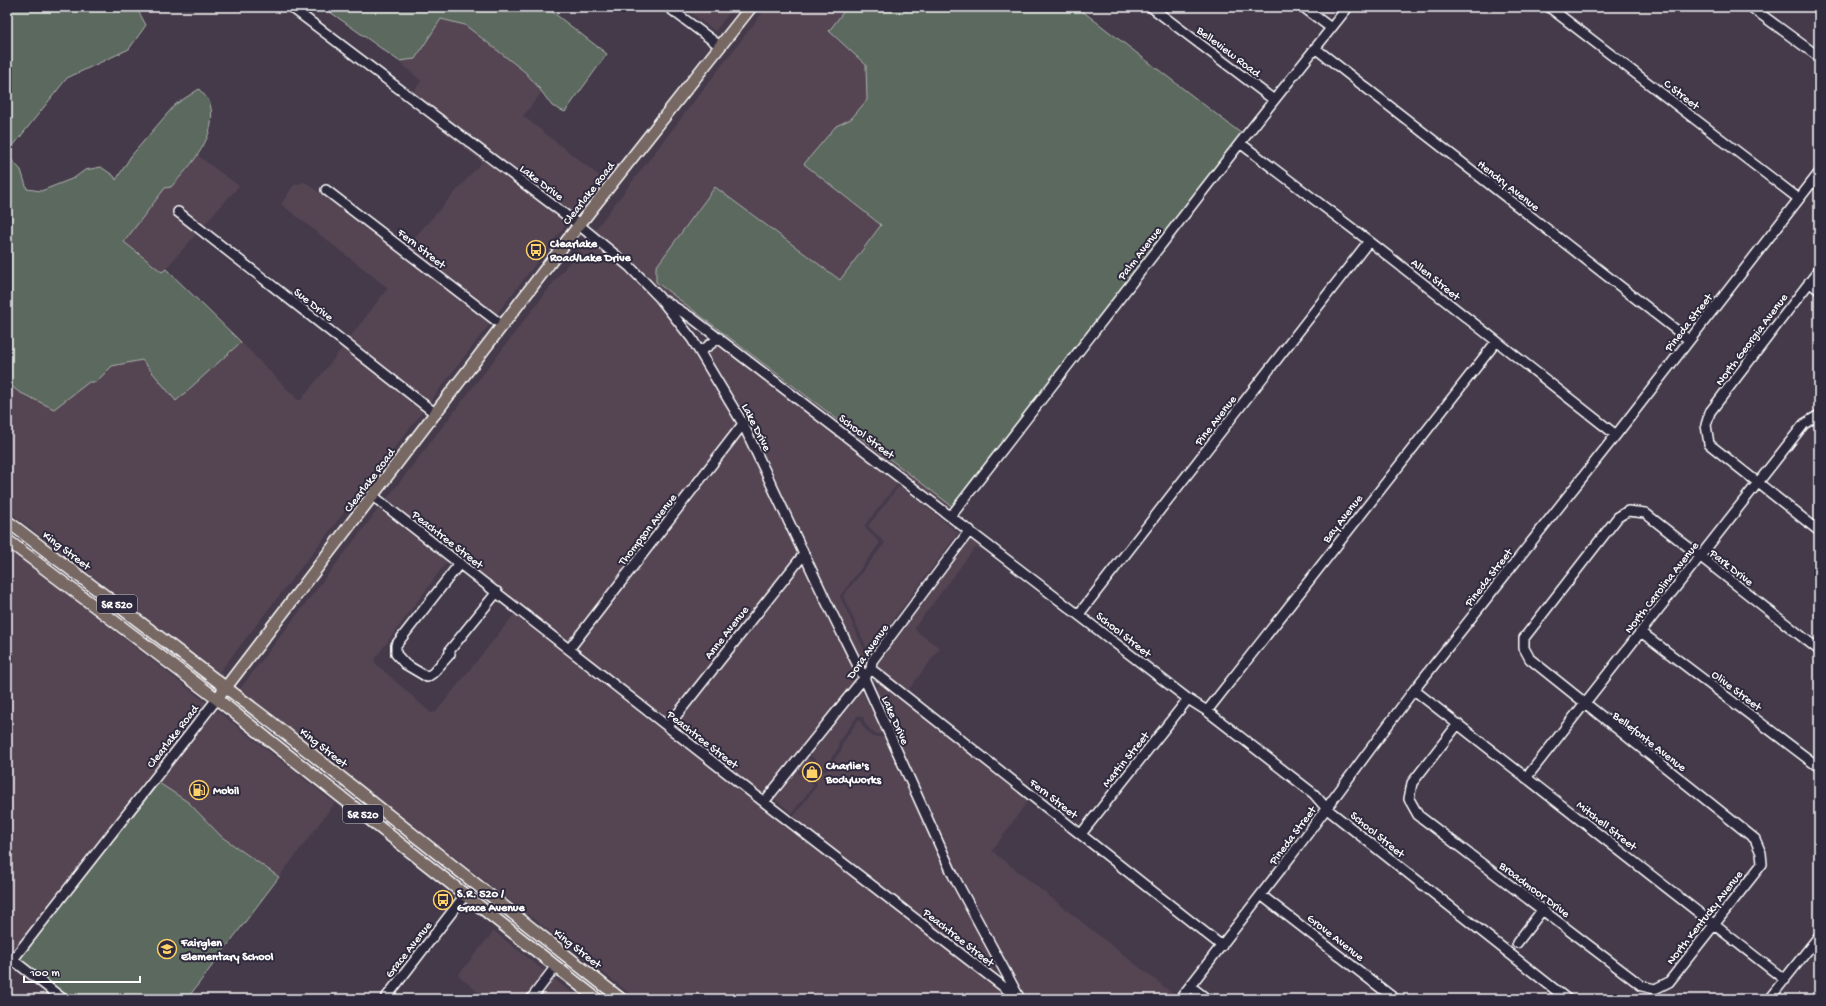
<svg xmlns="http://www.w3.org/2000/svg" width="1826" height="1006" viewBox="0 0 1826 1006" font-family="'Gochi Hand',sans-serif">
<style>
.built{fill:#544553}
.green{fill:#5c695f;stroke:#aeb4af}
.lines{fill:none;stroke-linecap:round;stroke-linejoin:round}
.minor-casing{stroke:#fff;stroke-width:12}
.major-casing{stroke:#fff;stroke-width:14}
.minor{stroke:#2f2a3d;stroke-width:9}
.major{stroke:#776864;stroke-width:11}
.labels{text-anchor:middle;stroke-width:4;stroke-linejoin:round;paint-order:stroke}
.shield{fill:#2f2a3d;stroke:#c1bfc5;stroke-width:1}
.shield-label{font-size:11px;font-weight:bold;fill:#fff}
.street-label{font-size:12px;fill:#fff;stroke:#2f2a3d}
.poi-label{font-size:12px;font-weight:bold;fill:#fff;stroke:#2f2a3d;text-anchor:start}
</style>
<rect width="100%" height="100%" fill="#453a4a"/>
<filter id="ink" filterUnits="userSpaceOnUse"><feTurbulence type="fractalNoise" baseFrequency=".025" numOctaves="2"/><feDisplacementMap in="SourceGraphic" scale="8" xChannelSelector="R" yChannelSelector="G"/><feConvolveMatrix kernelMatrix="1 2 1 2 8 2 1 2 1" color-interpolation-filters="sRGB"/></filter>
<g filter="url(#ink)">
<path class="built" d="M683,7h51l-19,24z
M767,7h80l-18,24 37,34 1,35 -16,19 -15,7 -32,38 77,61 -41,55 -125,-93 -59,80v15l297,225 -2,3 -230,-178 -59,-38 -29,-30 -39,-33z
M441,19l24,6 60,47 17,20 -19,24 79,62 -29,36 -161,-121 9,-12 -22,-20 16,-2z
M406,100l162,122 -72,93 -89,-69 75,-84 -77,-61z
M197,155l42,31 -36,40 -26,-20 -5,7 25,20 -34,39 -39,-30 41,-54 26,-23z
M305,182l186,140 -62,81 -81,-63 40,-52 -107,-84 13,-19z
M588,238l39,32 29,31 32,40 50,83 -169,218 -183,-142z
M241,342l57,58h3l42,-53 81,63 -206,264 -211,-164v-127l12,9 35,16 35,-26h7l16,-16 30,-6 34,41z
M719,344l180,138 -34,43 1,4 14,14 -40,53 26,58 2,1 4,-1 -7,16 -36,-73 -80,-174 -43,-70z
M742,432l57,121 -131,167 -92,-73z
M900,485l58,48 -89,119 -26,-56 42,-53 -17,-17z
M380,507l68,53 -74,100 1,3 56,50 5,-1 80,-100 465,363v2l31,22h-375l-398,-309z
M971,536l14,12 -2,3 -5,-3 -4,1 -59,78 1,4 24,17 -34,45 -31,-25 1,-5z
M7,547l201,157 -201,257z
M802,562l57,116 -95,118 -90,-71z
M880,684l149,115 -37,52 185,146 -2,2h-148l-2,-2 -68,-124 -82,-181z
M861,689l22,45h-8l-9,-9 -3,-8 -5,-2 -20,28 1,4 -15,21 -14,-13z
M216,710l119,93 -56,74 -57,-40 -34,-35 -29,-19z
M859,719l5,9 9,9h13l63,140 47,87v3l-4,2h-4l-218,-168 1,-1 18,16 6,-1 22,-30 -1,-3 -19,-14 9,-12 15,15h5l16,-22v-5z
M796,771l18,14 -22,28 -17,-14z
M494,931l53,42 -21,26h-40l-28,-24z
M553,978l27,21h-44z"/>
<path class="green" d="M7,7h129l10,18 -17,24 -62,29 -58,73 -2,4 14,15 6,19 14,2 33,-13 11,-8 16,-3 13,9 2,4 15,-24 36,-42 9,-10 23,-15c4,5 10,10 11,15 9,32 -20,62 -39,83l-6,1 -41,54 38,30 4,-3 75,73 -65,59 -34,-41 -30,6 -16,16h-7l-35,27 -35,-17 -12,-9z
M323,7h223l61,47 -42,58 -13,-6 -13,-18 -14,-16 -60,-47 -24,-6 -26,40 -16,2z
M847,7h230l165,127 -289,373 -297,-225v-15l59,-80 125,93 41,-55 -77,-61 32,-38 15,-7 16,-19 -1,-35 -37,-34z
M159,783l29,19 34,35 57,40 -92,122h-116l-52,-40z"/>
<g class="lines">
<defs>
<path id="minor" d="M291,7l288,218 51,42 29,30 33,42 51,85 82,175 39,79 89,197 67,124
M668,7l52,39
M1151,7l123,93
M1303,7l28,21
M1549,7l250,192
M1751,7l68,50
M1315,48l374,292
M1240,143l129,98 247,194
M326,190l177,136
M178,212l258,202
M1819,270l-109,142 -4,13 3,19 110,87
M1809,282l10,8
M665,301l27,17 496,381 19,12 107,83 13,15 240,190
M700,352l19,-14
M373,496l391,306 254,196
M951,516l289,-373 108,-136
M460,563l-64,82v9l9,10 22,13 6,-4 17,-19v-4l47,-58
M1079,614l290,-373
M1641,632l175,133 3,1
M570,648l173,-224
M871,669l351,277
M1414,690l371,290
M1207,711l289,-369
M1458,724l-46,59 -3,16 9,16 224,171 13,3 14,-7 93,-118 -1,-11 -6,-14 -225,-180 -6,-11v-10l94,-121 10,-6 17,2 174,137
M668,726l136,-172
M1526,778l278,-354 15,-9
M764,802l107,-133 1,-8 98,-131
M1081,834l107,-135
M1261,895l134,104
M1517,943l26,-34
M13,960l50,39
M7,967l210,-268
M1190,986l17,13
M385,999l80,-104
M531,999l25,-33
M1180,999l111,-143 123,-166 202,-255 203,-262
M1769,999l50,-63"/>
<path id="major" d="M7,521l264,201 350,277
M7,540l210,159 380,300
M217,699l362,-474 172,-218"/>
</defs>
<use href="#minor" class="minor-casing"/>
<use href="#major" class="major-casing"/>
<use href="#minor" class="minor"/>
<use href="#major" class="major"/>
</g>
</g>
<defs>
<symbol id="bus-ring" viewBox="-11 -11 22 22"><circle r="9.5" fill="#2f2a3d" stroke="#ffd166" stroke-width="1.5"/><path d="M-5-6H5V4H4V6H2V4H-2V6H-4V4H-5ZM-3.5-4V0h7V-4ZM-3.5 1.2v1.5H-2V1.2ZM2 1.2v1.5H3.5V1.2Z" fill="#ffd166"/></symbol>
<symbol id="shop-ring" viewBox="-11 -11 22 22"><circle r="9.5" fill="#2f2a3d" stroke="#ffd166" stroke-width="1.5"/><path d="M-5-2.5h2.3a2.7 3.5 0 0 1 5.4 0H5L5.5 6h-11ZM-1.5-2.5h3a1.5 2.3 0 0 0-3 0Z" fill="#ffd166"/></symbol>
<symbol id="fuel-ring" viewBox="-11 -11 22 22"><circle r="9.5" fill="#2f2a3d" stroke="#ffd166" stroke-width="1.5"/><path d="M-5.5-6h7V0h2V4h1.3V-2.5L3-4.5l.8-.8L6-3V5H2.5V1h-1V6h-7ZM-4.2-4.7v3.2H.2V-4.7Z" fill="#ffd166"/></symbol>
<symbol id="school-ring" viewBox="-11 -11 22 22"><circle r="9.5" fill="#2f2a3d" stroke="#ffd166" stroke-width="1.5"/><path d="M0-5L7-2L0 1L-7-2ZM-4 1L0 2.5L4 1V4Q0 6-4 4Z" fill="#ffd166"/></symbol>
</defs>
<g fill-rule="evenodd">
<use href="#bus-ring" x="525" y="239" width="22" height="22"/>
<use href="#shop-ring" x="801" y="761" width="22" height="22"/>
<use href="#fuel-ring" x="188" y="779" width="22" height="22"/>
<use href="#bus-ring" x="432" y="889" width="22" height="22"/>
<use href="#school-ring" x="156" y="938" width="22" height="22"/>
</g>
<g class="labels">
<g class="shield">
<rect x="97" y="595" width="40" height="18" rx="3"/>
<rect x="343" y="805" width="40" height="18" rx="3"/>
</g>
<g class="shield-label">
<text x="117" y="608">SR 520</text>
<text x="363" y="818">SR 520</text>
</g>
<g class="street-label">
<text transform="translate(1229 51) rotate(37)" y="4">Belleview Road</text>
<text transform="translate(1682 94) rotate(38)" y="4">C Street</text>
<text transform="translate(542 182) rotate(37)" y="4">Lake Drive</text>
<text transform="translate(1509 185) rotate(38)" y="4">Hendry Avenue</text>
<text transform="translate(588 193) rotate(-52)" y="4">Clearlake Road</text>
<text transform="translate(422 248) rotate(38)" y="4">Fern Street</text>
<text transform="translate(1139 253) rotate(-52)" y="4">Palm Avenue</text>
<text transform="translate(1436 279) rotate(39)" y="4">Allen Street</text>
<text transform="translate(314 304) rotate(38)" y="4">Sue Drive</text>
<text transform="translate(1688 322) rotate(-52)" y="4">Pineda Street</text>
<text transform="translate(1751 339) rotate(-53)" y="4">North Georgia Avenue</text>
<text transform="translate(1215 420) rotate(-52)" y="4">Pine Avenue</text>
<text transform="translate(757 427) rotate(63)" y="4">Lake Drive</text>
<text transform="translate(867 436) rotate(37)" y="4">School Street</text>
<text transform="translate(369 480) rotate(-53)" y="4">Clearlake Road</text>
<text transform="translate(1342 518) rotate(-52)" y="4">Bay Avenue</text>
<text transform="translate(647 529) rotate(-52)" y="4">Thompson Avenue</text>
<text transform="translate(448 539) rotate(38)" y="4">Peachtree Street</text>
<text transform="translate(67 550) rotate(37)" y="4">King Street</text>
<text transform="translate(1732 567) rotate(38)" y="4">Park Drive</text>
<text transform="translate(1488 577) rotate(-52)" y="4">Pineda Street</text>
<text transform="translate(1661 587) rotate(-52)" y="4">North Carolina Avenue</text>
<text transform="translate(726 632) rotate(-52)" y="4">Anne Avenue</text>
<text transform="translate(1124 634) rotate(38)" y="4">School Street</text>
<text transform="translate(867 651) rotate(-55)" y="4">Dora Avenue</text>
<text transform="translate(1737 690) rotate(37)" y="4">Olive Street</text>
<text transform="translate(896 720) rotate(66)" y="4">Lake Drive</text>
<text transform="translate(172 736) rotate(-52)" y="4">Clearlake Road</text>
<text transform="translate(703 739) rotate(38)" y="4">Peachtree Street</text>
<text transform="translate(1650 741) rotate(38)" y="4">Bellefonte Avenue</text>
<text transform="translate(324 747) rotate(38)" y="4">King Street</text>
<text transform="translate(1125 759) rotate(-51)" y="4">Martin Street</text>
<text transform="translate(1054 798) rotate(38)" y="4">Fern Street</text>
<text transform="translate(1607 825) rotate(38)" y="4">Mitchell Street</text>
<text transform="translate(1378 834) rotate(39)" y="4">School Street</text>
<text transform="translate(1292 835) rotate(-53)" y="4">Pineda Street</text>
<text transform="translate(1535 889) rotate(37)" y="4">Broadmoor Drive</text>
<text transform="translate(1704 917) rotate(-52)" y="4">North Kentucky Avenue</text>
<text transform="translate(959 937) rotate(38)" y="4">Peachtree Street</text>
<text transform="translate(1336 937) rotate(38)" y="4">Grove Avenue</text>
<text transform="translate(578 948) rotate(38)" y="4">King Street</text>
<text transform="translate(408 949) rotate(-52)" y="4">Grace Avenue</text>
</g>
<g class="poi-label">
<text x="550" y="247">Clearlake<tspan x="550" dy="14">Road/Lake Drive</tspan></text>
<text x="826" y="769">Charlie's<tspan x="826" dy="14">Bodyworks</tspan></text>
<text x="213" y="794">Mobil</text>
<text x="457" y="897">S.R. 520 /<tspan x="457" dy="14">Grace Avenue</tspan></text>
<text x="181" y="946">Fairglen<tspan x="181" dy="14">Elementary School</tspan></text>
</g>
</g>
<rect width="1826" height="1006" fill="none" stroke="#2f2a3d" stroke-width="24"/>
<rect x="12" y="12" width="1802" height="982" fill="none" stroke="#fff" stroke-width="1.5" filter="url(#ink)"/>
<path d="M24 976v6h116v-6" fill="none" stroke="#ffffff" stroke-width="2"/>
<text x="30" y="976" font-size="12" fill="#ffffff" stroke="#2f2a3d" stroke-width="3" paint-order="stroke">100 m</text>
</svg>
